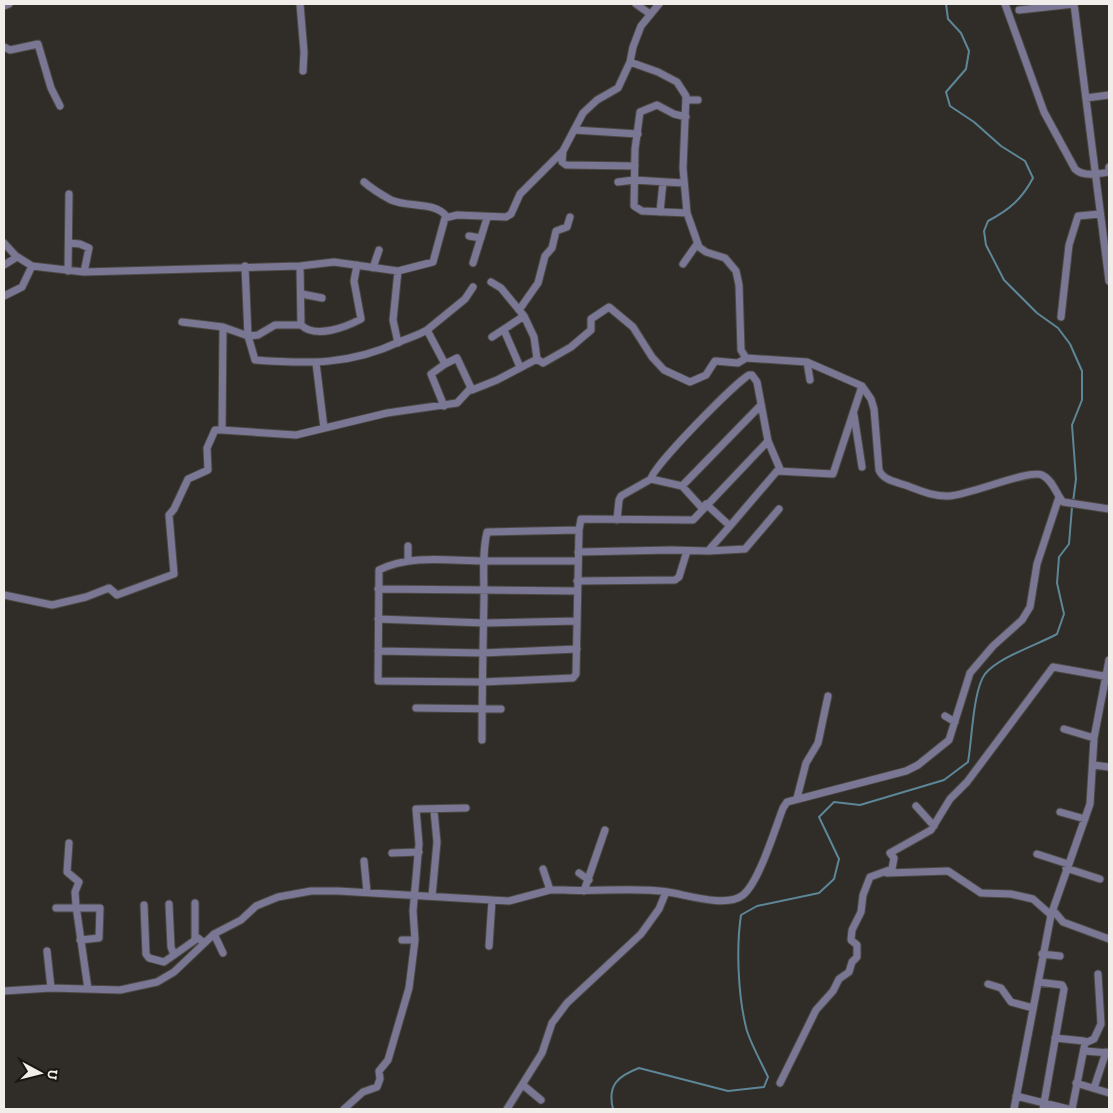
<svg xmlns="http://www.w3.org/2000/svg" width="1113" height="1113" viewBox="0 0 1113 1113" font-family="'Zilla Slab',serif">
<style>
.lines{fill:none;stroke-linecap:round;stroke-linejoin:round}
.stream{stroke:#5d8799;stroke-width:2}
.minor-casing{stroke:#4b4742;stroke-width:9}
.minor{stroke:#797793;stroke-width:7}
</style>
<rect width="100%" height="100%" fill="#302c27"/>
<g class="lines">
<path class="stream" d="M946,4l2,15 13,14 8,18 -3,18 -20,23 4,14 24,16 27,24 24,15 8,17c-11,21 -24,32 -45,43l-4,10 2,14 18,35 33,33 21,15 12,16 12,27v29l-10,25 4,54 -3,23
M613,1109c-6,-24 5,-33 26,-41l89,23 36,-4 4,-10c-7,-15 -16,-31 -21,-46 -9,-33 -11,-83 -6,-116l16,-9 62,-13 15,-14 5,-20 -20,-42 15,-15 26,3 84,-25 24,-18c4,-22 5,-72 17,-88 14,-17 52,-29 72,-40l7,-20 -7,-31 2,-26 10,-13 3,-37"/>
<defs>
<path id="minor" d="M300,4l4,48 -1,19
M636,4l14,10
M1005,4l39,108 31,57c8,8 23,5 34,3v-5
M1074,4l35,277
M4,6l5,-2
M1019,10l55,-6
M4,47l6,3 28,-6 13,44 9,18
M630,62l28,10 19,10 9,14 -3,72 4,45 12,34 7,5 19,6 11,13 3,14 2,65 5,8
M1086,98l23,-3
M686,100h12
M686,117l-12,-3 -17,-9 -17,7 -5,37 -1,57 8,5 45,2
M574,130l64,4
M563,151l-1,11 4,3 69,1
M364,182c8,7 18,13 27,18 18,8 44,1 56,17
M618,182l16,-2 49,3
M660,212l3,-30
M469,236l12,2
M4,243l12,13 16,10 52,6 216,-6 34,-4 64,9 35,-9 12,-44 12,-3 49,2 5,-3 9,-20 43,-43 20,-38 14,-13 21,-12 12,-26 3,-15 8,-21 18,-22
M69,243l11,1 9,4 -5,24
M473,263l14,-45
M683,264l14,-20
M4,265l13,-8
M245,266l3,70 7,24c53,4 95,5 144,-18 9,-4 20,-7 28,-12l18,34 -14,10 13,32
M373,268l6,-18
M68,271l1,-77
M491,282l10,6 23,28 -32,21
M302,294l20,4
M4,296l18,-9 10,-21
M519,310l19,-27 7,-27 7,-8 4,-17 11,-4 3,-10
M1061,317l8,-72 9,-29 22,-2
M182,322l41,5 25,9 10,-1 17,-10h26l-1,-59
M301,325c15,14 45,2 60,-6l-7,-38 3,-16
M427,330l38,-31 8,-12
M504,330l16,37
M398,343l-5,-23 5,-49
M537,359l6,4 28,-16 20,-17v-11l18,-12 24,20 19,30 12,13 26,12 16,-7 9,-14 23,2 8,-5 61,4 55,24 9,13 3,10 5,61c4,10 17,12 26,15 14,5 29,12 44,11 21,-1 80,-27 93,-21 11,5 14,19 21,27l46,7
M807,362l3,18
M316,363l8,65
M445,364l12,-6 15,32 25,-10 40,-21 -3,-22 -10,-21
M854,415l8,52
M222,430l74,5 91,-22 70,-10 13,-14
M682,486l78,-80
M706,504l24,22 47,-55 56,3 29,-88
M702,508l-20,-22 -31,-7c1,-12 84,-96 98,-104h3l5,7 11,59 12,28
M617,520l2,-20 2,-4 30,-17
M579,530l2,-11 112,1 75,-79
M708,551l37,-2 34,-40
M578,552l93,-2 37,1 22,-25
M408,560v-14
M577,581l98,-1 4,-3 8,-26
M378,589l199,2
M4,595l48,10 34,-8 23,-9 8,7 57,-21 -5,-59 5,-6 14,-30 20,-9 -1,-22 8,-18h7l1,-103
M378,619l106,4 93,-2
M378,651l105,2 94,-4
M416,708l85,1
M945,716l10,6
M1064,729l30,9
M482,740c0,-48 1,-95 2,-142 0,-21 -2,-45 3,-66l92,-2c-1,48 -2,96 -3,144l-3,4 -90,4 -105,-1 1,-111c32,-16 71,-9 106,-9 31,0 62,0 93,0
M1093,765l16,2
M797,798l9,-35 12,-20 10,-47
M916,806l18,20
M1060,812l25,7
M69,843l-2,29 12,10 -4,10 1,14 12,83
M392,853l27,-1
M1037,854l31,10
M364,861l3,31
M1066,868l34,11
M543,869l7,21
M579,873l10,7
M887,873l61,-2 33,22 30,1 22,5 18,16
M584,891l21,-61
M432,896l5,-54 -3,-31
M195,903v36
M169,904l2,43 3,8
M144,905l2,49 3,4 15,4 34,-24 6,5
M56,908h44l-1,30 -19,2
M1053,910l10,12 46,17
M214,934l9,19
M402,940h13
M489,946l3,-46
M47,951l4,37
M1042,954l18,2
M1038,982l24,3 2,4 -21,120
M988,984l13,4 10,14 22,6
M4,991l47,-3 69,2 37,-8 17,-10 40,-38 27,-14 15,-14 22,-9 33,-6h27l171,10 41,-11h15c34,2 69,-3 103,2 19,3 59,16 75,3 16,-13 32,-66 40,-87l4,-6 119,-31 12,-6 31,-25 21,-67 23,-27 29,-26 8,-13 7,-43 22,-67
M1055,1038l29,3 1,2 -13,66
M1085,1043l9,-4 7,-15 -3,-50
M1085,1051l24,2
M780,1083l36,-73 17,-19 6,-12 10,-7 3,-10 5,-5v-12l-6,-5 1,-10 9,-18 2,-17 7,-18 22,-8 2,-11 -4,-5 41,-23 19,-31 17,-17 86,-115 56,10
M1076,1083l33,10
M523,1085l18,15
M1094,1088l12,-36
M1016,1096l52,13
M344,1109l19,-17 14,-5 3,-8 -1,-8 9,-11 21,-72 6,-48 -2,-29 6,-67 -3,-35 50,-1
M507,1109l35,-56 10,-30 15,-20 74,-69 18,-25 7,-17
M1014,1109l37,-194 39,-111 4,-66 15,-78"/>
</defs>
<use href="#minor" class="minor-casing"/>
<use href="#minor" class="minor"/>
</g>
<rect width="1113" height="1113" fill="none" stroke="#f0edea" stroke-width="10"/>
<g transform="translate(40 1073) rotate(97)" stroke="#171512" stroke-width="4" paint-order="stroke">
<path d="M0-4L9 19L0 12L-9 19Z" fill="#f0edea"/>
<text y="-8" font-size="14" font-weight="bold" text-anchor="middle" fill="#f0edea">U</text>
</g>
</svg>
